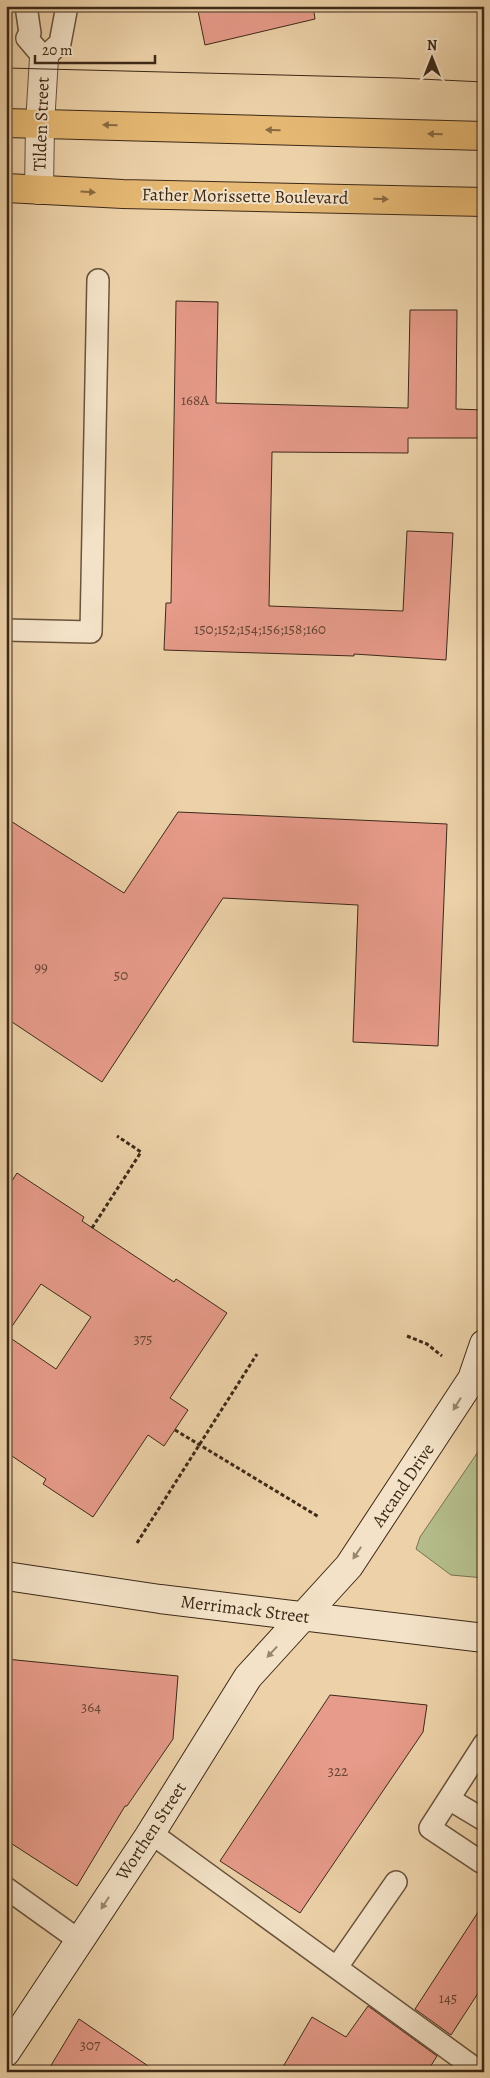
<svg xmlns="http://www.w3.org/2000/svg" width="490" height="2078" viewBox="0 0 490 2078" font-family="Alegreya,serif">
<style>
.green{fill:#b4bd8b;stroke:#787352}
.building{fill:#e79b8a;stroke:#3d2918;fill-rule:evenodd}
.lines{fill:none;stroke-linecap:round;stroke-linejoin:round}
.lane-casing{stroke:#69533c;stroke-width:24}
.street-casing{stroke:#69533c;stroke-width:30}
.secondary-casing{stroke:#3d2918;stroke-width:30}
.primary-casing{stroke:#3d2918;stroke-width:30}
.path{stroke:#3d2918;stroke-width:3;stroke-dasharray:4 2.5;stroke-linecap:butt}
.lane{stroke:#f3e2c7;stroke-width:21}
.street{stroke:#f3e2c7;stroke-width:28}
.secondary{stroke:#f3e2c7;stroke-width:28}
.primary{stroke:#e6b974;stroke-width:28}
.tram{stroke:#3d2918;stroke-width:1}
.oneway{fill:#896a41}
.oneway2{fill:#988670}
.labels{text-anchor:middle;stroke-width:4;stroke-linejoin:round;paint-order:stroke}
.number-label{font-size:15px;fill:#684634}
.street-label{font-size:18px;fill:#3d2918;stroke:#f3e2c7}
</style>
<rect width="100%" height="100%" fill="#edd2a9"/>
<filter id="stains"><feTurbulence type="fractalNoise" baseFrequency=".004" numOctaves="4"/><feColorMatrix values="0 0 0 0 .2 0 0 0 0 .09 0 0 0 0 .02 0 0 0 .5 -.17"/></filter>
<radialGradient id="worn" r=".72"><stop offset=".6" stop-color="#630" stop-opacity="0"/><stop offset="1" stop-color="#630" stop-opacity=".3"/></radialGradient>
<path class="green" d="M484,1443v135l-33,-3 -35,-26 4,-12z"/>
<path class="building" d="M197,6h116l2,13 -110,26z
M176,301l42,1 -2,101 192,5 2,-98h47l-1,99 27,1 -1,28h-74v15l-136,-1 -3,154 134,5 4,-80 46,2 -7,127 -92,-6v2l-190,-6 2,-47h5z
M178,812l269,12 -9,222 -85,-4 5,-137 -135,-7 -121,184 -96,-64v-200l118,75z
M17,1173l67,44 -2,4 92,61 2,-3 51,34 -57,85 18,12 -24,36 -16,-11 -55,82 -50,-33 3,-5 -40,-27v-262zM41,1284l50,33 -35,52 -50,-34z
M6,1659l172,17 -5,63 -46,67h-2l-48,80 -71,-46z
M330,1695l97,10 -4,27 -123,181 -80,-52z
M484,1903v81l-33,51 -36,-26z
M368,2006l69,50 -10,16h-147l32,-55 34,20z
M79,2019l78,53h-110z"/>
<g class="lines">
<defs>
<path id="lane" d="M26,6l4,27 -3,5 17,20 16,-15 7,-37
M6,630l85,2 7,-352
M449,1799l35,21
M151,1833l329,239
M481,1862l-51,-34 54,-84
M6,1888l74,53
M337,1967l59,-85"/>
<path id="street" d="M39,190l1,-66 4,-66"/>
<path id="secondary" d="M6,1576l154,23 324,39
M6,2052l143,-216 99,-159 101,-111 123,-187 12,-35"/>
<path id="primary" d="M6,123l478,13
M6,188l117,6 361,8"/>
</defs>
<use href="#lane" class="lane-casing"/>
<use href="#street" class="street-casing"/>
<use href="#secondary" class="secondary-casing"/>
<use href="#primary" class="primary-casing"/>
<path class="path" d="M181,6l4,2
M92,1228l49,-76 -24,-16
M407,1336l20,8 15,12
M175,1430l144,87
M137,1543l120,-189"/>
<use href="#lane" class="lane"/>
<use href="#street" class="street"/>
<use href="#secondary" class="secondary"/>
<use href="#primary" class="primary"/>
<path class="tram" d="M6,68l393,10 85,4"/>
</g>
<defs><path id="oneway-solid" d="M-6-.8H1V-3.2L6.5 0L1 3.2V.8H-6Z" transform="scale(1.25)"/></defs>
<g class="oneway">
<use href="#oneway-solid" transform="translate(110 125) rotate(-179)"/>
<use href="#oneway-solid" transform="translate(273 130) rotate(-179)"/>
<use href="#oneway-solid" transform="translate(435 134) rotate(-179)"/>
<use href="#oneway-solid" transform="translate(88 192) rotate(3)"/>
<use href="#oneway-solid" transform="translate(381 199) rotate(1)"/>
</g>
<g class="oneway2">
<use href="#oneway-solid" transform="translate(457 1404) rotate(122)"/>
<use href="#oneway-solid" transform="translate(357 1553) rotate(124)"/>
<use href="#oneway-solid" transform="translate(272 1652) rotate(133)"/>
<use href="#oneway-solid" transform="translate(105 1903) rotate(123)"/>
</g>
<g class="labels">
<g class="number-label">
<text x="195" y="405">168A</text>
<text x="260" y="634">150;152;154;156;158;160</text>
<text x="41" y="972">99</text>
<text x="121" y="980">50</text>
<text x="143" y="1344">375</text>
<text x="91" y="1712">364</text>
<text x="338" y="1776">322</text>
<text x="448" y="2003">145</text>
<text x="90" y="2050">307</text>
</g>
<g class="street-label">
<text transform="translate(41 124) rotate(-88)" y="6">Tilden Street</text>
<text transform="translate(245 196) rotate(1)" y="6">Father Morissette Boulevard</text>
<text transform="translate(403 1485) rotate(-56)" y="6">Arcand Drive</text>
<text transform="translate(245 1609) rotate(7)" y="6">Merrimack Street</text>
<text transform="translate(151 1831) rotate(-57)" y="6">Worthen Street</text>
</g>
</g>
<rect width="490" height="2078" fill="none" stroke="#edd2a9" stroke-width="25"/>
<rect x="8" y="8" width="475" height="2063" fill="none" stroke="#3d2918" stroke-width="2.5"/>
<rect x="12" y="12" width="465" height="2053" fill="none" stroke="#3d2918"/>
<g transform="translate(432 58)" stroke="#f3e2c7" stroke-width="4" paint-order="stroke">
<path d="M0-4L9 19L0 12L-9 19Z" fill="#3d2918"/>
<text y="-8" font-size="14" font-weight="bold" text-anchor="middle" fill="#3d2918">N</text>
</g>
<path d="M35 55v8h120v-8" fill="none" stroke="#3d2918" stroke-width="2.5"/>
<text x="42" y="55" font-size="15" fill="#3d2918" stroke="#f3e2c7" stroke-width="4" paint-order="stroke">20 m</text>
<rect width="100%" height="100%" filter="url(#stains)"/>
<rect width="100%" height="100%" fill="url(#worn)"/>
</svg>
